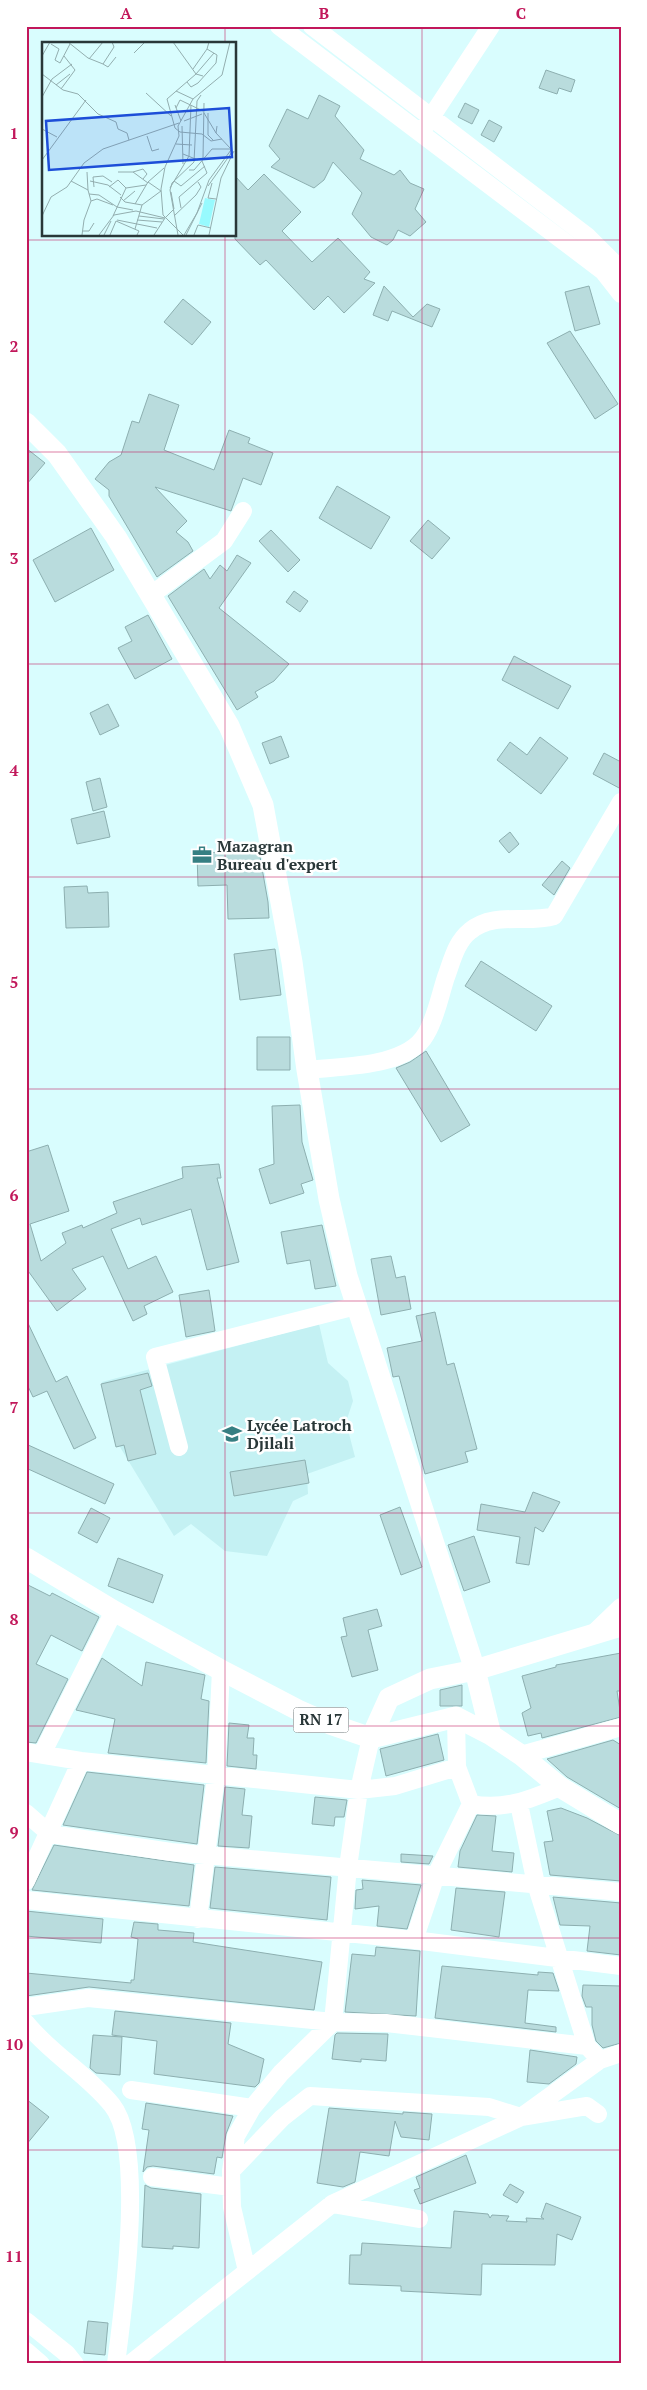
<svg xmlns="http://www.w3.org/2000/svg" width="647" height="2390" viewBox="0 0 647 2390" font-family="'PT Serif',serif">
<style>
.built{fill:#c4f1f3}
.building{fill:#b9dcdd;stroke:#8dafb0}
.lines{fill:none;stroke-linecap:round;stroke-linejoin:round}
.minor{stroke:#fff;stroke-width:18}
.major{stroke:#fff;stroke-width:21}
.grid{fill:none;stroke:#c2185b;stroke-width:1;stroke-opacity:0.55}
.labels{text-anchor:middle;stroke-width:5;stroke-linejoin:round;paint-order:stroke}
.shield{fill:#fff;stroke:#697374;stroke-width:1}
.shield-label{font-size:15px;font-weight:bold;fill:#293738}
.poi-label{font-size:16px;font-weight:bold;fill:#293738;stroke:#fff;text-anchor:start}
.inset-road{fill:none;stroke:#93aeaf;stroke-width:1}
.view{fill:#1d4ed8;fill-opacity:0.15;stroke:#1d4ed8;stroke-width:2.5}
.inset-edge{fill:none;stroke:#293738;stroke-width:2.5}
.neatline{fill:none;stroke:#c2185b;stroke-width:2}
.grid-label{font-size:16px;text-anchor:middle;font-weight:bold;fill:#c2185b}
</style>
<rect width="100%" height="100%" fill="#d9fdfe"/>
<path class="built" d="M319,1324l9,39 20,18 5,20 -7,21 9,35 -48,17 1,20 -15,7 -26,55 -42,-5 -34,-27 -17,12 -54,-89 -18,-65z"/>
<path class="building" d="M546,70l29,10 -4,12 -12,-4 -2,6 -18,-6z
M319,95l21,11 -5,10 29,34 -4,9 34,16 6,-5 10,13 14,6 -9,20 11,13 -16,14 -12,-6 -5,10 -6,5 -16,-8 -19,-23 10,-21 -29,-31 -9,18 -10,8 -43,-21 9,-8 -11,-13 18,-37 21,10z
M465,103l14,7 -7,14 -14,-7z
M489,120l13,7 -8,15 -13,-7z
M264,174l37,38 -19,19 30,31 26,-24 32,34 -6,7 11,4 -31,30 -16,-17 -14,14 -48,-50 -6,5 -25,-26v-63l13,14z
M384,286l29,31 14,-13 13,5 -8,18 -40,-16 -4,10 -15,-6z
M589,286l11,38 -25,7 -10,-39z
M183,299l28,23 -19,23 -28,-23z
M570,331l48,73 -23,15 -48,-76z
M149,394l30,11 -15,45 50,20 15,-40 21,8 -2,5 25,10 -12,32 -18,-7 -12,33 -76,-24 32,34 -11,11 12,10 5,9 -36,26 -48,-81v-6l-14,-11 14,-17 12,-7 11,-34 7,2z
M26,448l19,15 -19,22z
M337,486l53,31 -19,32 -52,-31z
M428,520l22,18 -18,21 -22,-18z
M91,528l23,42 -59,32 -22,-42z
M271,530l29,30 -12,12 -29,-31z
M237,555l14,8 -32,45 70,56 -15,17 -19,11 3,5 -21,13 -69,-114 36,-27 6,10 10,-14 7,6z
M294,591l14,10 -8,11 -14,-10z
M148,615l24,44 -37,20 -17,-31 14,-7 -7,-14z
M514,656l57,30 -13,23 -56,-29z
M108,704l11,22 -19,9 -10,-22z
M281,736l8,21 -19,7 -8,-21z
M540,737l28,21 -27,36 -44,-34 13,-18 17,13z
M604,753l17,9v27l-28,-15z
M100,778l7,29 -14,4 -7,-29z
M104,811l6,26 -33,7 -6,-25z
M510,832l9,12 -10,9 -10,-12z
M259,851l9,51 1,16 -41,1 -1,-34 -29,1 -1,-33z
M562,861l8,7 -16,27 -12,-10z
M87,886l1,7 20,-1 1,35 -43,1 -2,-41z
M275,949l6,46 -41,5 -6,-46z
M481,961l71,45 -16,25 -71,-45z
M257,1037h33v33h-33z
M426,1051l44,74 -29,17 -45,-74 14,-6z
M300,1105l2,37 11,38 -12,4 3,9 -34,11 -11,-35 15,-5 -2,-58z
M48,1145l21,66 -39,13 11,37 25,-18 -4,-10 20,-8 1,3 34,-15 -4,-11 70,-24 -1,-11 37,-3 2,14h-4l22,84 -32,8 -16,-61 -49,16 -2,-7 -29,11 17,40 28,-13 17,36 -29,14 3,8 -14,7 -30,-65 -31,13 14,20 -29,22 -31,-43v-116z
M322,1225l14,61 -21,3 -5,-29 -23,4 -6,-32z
M391,1256l5,22 9,-2 6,33 -30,6 -10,-56z
M209,1290l6,41 -29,6 -7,-42z
M435,1312l12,53 7,-2 23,86 -12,3 3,10 -43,12 -26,-98 -6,1 -6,-29 35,-7 -6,-25z
M26,1319l30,63 11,-6 29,62 -22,11 -27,-58 -14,6 -7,-15z
M148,1373l4,13 -12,4 16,64 -28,7 -4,-16 -8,2 -15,-63z
M26,1444l88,40 -9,20 -79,-36z
M305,1460l4,23 -75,13 -4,-24z
M533,1492l27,10 -17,30 -8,-5 -6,38 -13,-2 4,-26 -43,-7 4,-26 44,8z
M400,1507l22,60 -21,8 -21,-60z
M91,1508l19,10 -13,25 -19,-10z
M474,1536l16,46 -26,9 -16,-46z
M118,1558l45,17 -10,28 -45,-17z
M26,1584l24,12 2,-3 47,24 -17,34 -31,-16 -15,29 32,15 -32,64 -10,-1z
M377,1609l5,17 -14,4 10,40 -26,7 -11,-40 6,-1 -4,-18z
M621,1653v38h-4l4,26 -79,21 -1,-5 -13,3 -6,-23 9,-5 -9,-32 34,-9v-2z
M102,1658l40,28 4,-24 59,13 -4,24 8,2 -3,62 -98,-10 7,-34 -39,-9z
M462,1685v21h-22v-16z
M229,1723l20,2 -2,13h7l-1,17h4l-1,14 -29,-3z
M438,1734l6,26 -58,16 -6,-27z
M613,1740l8,5v64l-54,-32 -20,-18z
M87,1772l117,13 -7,59 -134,-19z
M225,1787l20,2 -3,26 10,1 -3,32 -31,-2z
M315,1797l32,3 -3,17h-9l-1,9 -22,-2z
M561,1808l26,10 34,18v45l-71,-6 -6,-33 9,-1 -6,-30z
M477,1815l19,1 -4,35 22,2 -2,19 -54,-5 2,-16z
M54,1845l140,20 -5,41 -157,-16z
M401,1854l32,2 -4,8 -28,-2z
M215,1867l116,10 -4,43 -117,-12z
M362,1880l59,5 -14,44 -30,-3 2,-20 -24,3 1,-19 7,-1z
M456,1888l49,4 -6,45 -48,-7z
M553,1897l68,6v52l-34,-4 3,-25 -30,-1z
M26,1911l77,8 -2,24 -75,-7z
M134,1922l24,2v6l36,3 -1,9 129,20 -8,48 -225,-23 -63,9v-23l105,10v-3h3l4,-41 -7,-2z
M376,1947l44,4 -4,65 -71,-4 7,-58 23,2z
M442,1966l96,9v-3l15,1 6,18 -31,-1 -3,33 31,4v5l-121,-14z
M583,1985l38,1v57l-18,5 -7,-7 -4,-16v-18h-6l-4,-11z
M115,2011l116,12 -3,21 36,15 -5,24 -4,4 -101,-13 3,-33 -45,-6z
M337,2033l51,1 -2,27 -25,-2v3l-29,-3 3,-24z
M93,2035l29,2 -2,38 -24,-2 -6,-5z
M530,2050l47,7 -1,7 -27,20 -22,-2z
M26,2099l23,18 -23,28z
M146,2103l87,13 -7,18 -4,24 -5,-1 -3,17 -61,-8 -6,1 -4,5 6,-42 -7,-1z
M329,2108l74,6v-2l29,2 -3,26 -28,-3 -6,-16 -6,35 -29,-4 -5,30 -12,5 -26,-4z
M466,2155l10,28 -56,21 -6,-14 6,-2 -4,-11z
M510,2184l14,8 -7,11 -14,-8z
M145,2185l6,3 50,6 -2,54 -26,-2v3l-31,-2z
M546,2203l35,14 -9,23 -15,-6 -2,31 -73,-1 -1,31 -80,-4v-5l-52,-2 1,-29h11l1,-12 89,5 3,-37 34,3 2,4 2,-3 17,1 -3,5 21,1 -1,-4 18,1 -3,-2z
M88,2321l20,2 -3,32 -21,-2z"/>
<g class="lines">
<path class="minor" d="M279,26l324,245 18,23
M312,26l276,211 33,33
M426,125l65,-99
M151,595l73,-54 19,-30
M307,1070c34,-4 100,-2 119,-36 10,-16 14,-39 20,-57 6,-16 10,-35 24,-46 24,-20 57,-7 84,-15l67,-114
M179,1447l-24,-90 201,-51
M594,1633l27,-26
M456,1717l1,50 14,37c34,6 58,-4 89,-17
M26,1752l55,9 278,29 36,-4 62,-19
M42,1754l72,-143
M521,1755l100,-28
M519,1804l17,80 51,162
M26,1813l24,21 121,18 450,40
M26,1881l55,-120
M26,1900l388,40 207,26
M198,1919l18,-143 5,-106
M414,1940l22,-65 35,-71
M26,2007l62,-9 245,24 53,1 201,23 13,14 21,-7
M26,2023c25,31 61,51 86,82 34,42 11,204 4,259
M131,2090l121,18
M231,2171l51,-53 28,-22 179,11 32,10 66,-11 11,8
M152,2177l79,10
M332,2204l189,-87 79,-57
M247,2271l-15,-64 -1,-36 5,-35 16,-28 29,-35 52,-51 15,-155 11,-77 12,-52
M26,2321l41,33 8,10
M26,2351l15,13
M130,2364l202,-160 87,15"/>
<path class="major" d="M26,423l31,31 59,83 113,189 34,79 29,157 15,108 22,129 18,77 128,394 16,65
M26,1558l88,53 107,59 77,40 32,14 41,14 85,-21 35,18 30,20 39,32 61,37
M371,1738l18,-40 41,-19 45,-9 146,-44"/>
</g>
<path class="grid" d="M225,26v18M422,26v2338M225,235v2129M26,240h595M26,452h595M26,664h595M26,877h595M26,1089h595M26,1301h595M26,1513h595M26,1726h595M26,1938h595M26,2150h595"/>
<defs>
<symbol id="office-bare" viewBox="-9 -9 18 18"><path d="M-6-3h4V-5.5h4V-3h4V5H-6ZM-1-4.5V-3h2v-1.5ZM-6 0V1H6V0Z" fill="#367f82" stroke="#fff" stroke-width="2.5" paint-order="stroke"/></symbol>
<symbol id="school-bare" viewBox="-9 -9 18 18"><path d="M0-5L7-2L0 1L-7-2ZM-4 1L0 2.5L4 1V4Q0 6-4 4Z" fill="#367f82" stroke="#fff" stroke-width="2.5" paint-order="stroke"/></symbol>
</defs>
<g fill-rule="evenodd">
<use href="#office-bare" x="188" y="841" width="28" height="28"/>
<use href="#school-bare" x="218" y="1420" width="28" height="28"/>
</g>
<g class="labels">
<rect class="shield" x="293.5" y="1707.5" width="55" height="25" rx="4"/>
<g class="shield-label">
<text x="321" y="1725">RN 17</text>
</g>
<g class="poi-label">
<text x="217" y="852">Mazagran<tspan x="217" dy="18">Bureau d'expert</tspan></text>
<text x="247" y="1431">Lycée Latroch<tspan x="247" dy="18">Djilali</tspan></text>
</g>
</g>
<g transform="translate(42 42)">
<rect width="194" height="194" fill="#d9fdfe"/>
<path d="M163,156l10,2 -6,27 -10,-3z" fill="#97fafe"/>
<path class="inset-road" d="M26,0l20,16 15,6 11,-17 -2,-5M131,0l23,32 -29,25 8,29 5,4M9,2l8,5 -4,11 5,3 10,-19M92,11l11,-11M0,14l8,-14M47,17l14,-17M61,22l5,3 8,-10M151,27l14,-20 2,-7M0,32l21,16 15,4 20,20 18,8 2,7 9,4 2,7M161,34l-7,-2 18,-21M145,40l4,5 7,-4 18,-20 1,-8 -10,-6M14,43l14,-11M19,47l14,-19 -11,-14M134,49l17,8M104,51l25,23M0,55l10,-18 20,-15M133,63l6,16M134,66l4,-8 23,11M162,71l12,20M166,71v22l5,5M142,79l18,-7M140,84l1,38M175,84l-1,7 14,15M0,87l15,8M138,90l22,2 9,7 11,-2M105,94l5,15 7,-2M134,102l16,1M141,112l15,6M161,116l1,-55M0,118l44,-60M147,128h5l18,-21h19M45,130l1,18M76,130h15l15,11M91,130l10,-3 4,5 -4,5M29,139l17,9 3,11 -7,19 -2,15M48,139l18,4 13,10M132,139l7,5 24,-20M106,140l16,-14M170,141l-4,15 8,1M166,144l24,-34M52,145l-1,-10 10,-1 9,6M67,145l9,-7 8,8M128,146l19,-32 2,-51M47,152l10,1 18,12 16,3M78,155l5,5 17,3M49,159l6,-2 16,6M81,159l12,-10M139,166l-2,-11 28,-24 -5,-12M0,174l9,-19 16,-10 17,-24 19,-14 76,-26M71,174l13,-28 20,-3M97,174l25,3M132,174l22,-21 5,-8 -3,-5M75,178l40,8M95,178l25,2M74,179l23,10 -2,4M93,187l7,-24 19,-14 -13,-9 -13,22M41,189h6l5,-8M57,193l15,-20 22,-4 29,7 9,-9 -3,-17M62,193l7,-14M68,193l6,-14M112,193l11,-17M136,193l-8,-45 2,-7 22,-21 3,-61 4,-6M141,193l-20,-20 -2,-26 4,-22 14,-31 -1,-10 15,-27 29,-24 8,-33M142,193l13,-22 12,-33 22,-30M144,193l16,-32M152,193l4,-10 13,3M167,193l12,-57 13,-27"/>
<path class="view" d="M187,66l3,49 -183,13 -3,-49z"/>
<rect width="194" height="194" class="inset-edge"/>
</g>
<rect width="647" height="2390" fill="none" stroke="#ffffff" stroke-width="55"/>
<rect x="28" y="28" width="592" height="2334" class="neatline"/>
<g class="grid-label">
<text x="126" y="19">A</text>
<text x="324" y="19">B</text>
<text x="521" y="19">C</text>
<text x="14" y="139">1</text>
<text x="14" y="352">2</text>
<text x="14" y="564">3</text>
<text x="14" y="776">4</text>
<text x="14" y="988">5</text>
<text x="14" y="1201">6</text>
<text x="14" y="1413">7</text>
<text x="14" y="1625">8</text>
<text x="14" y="1838">9</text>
<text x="14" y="2050">10</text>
<text x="14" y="2262">11</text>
</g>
</svg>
